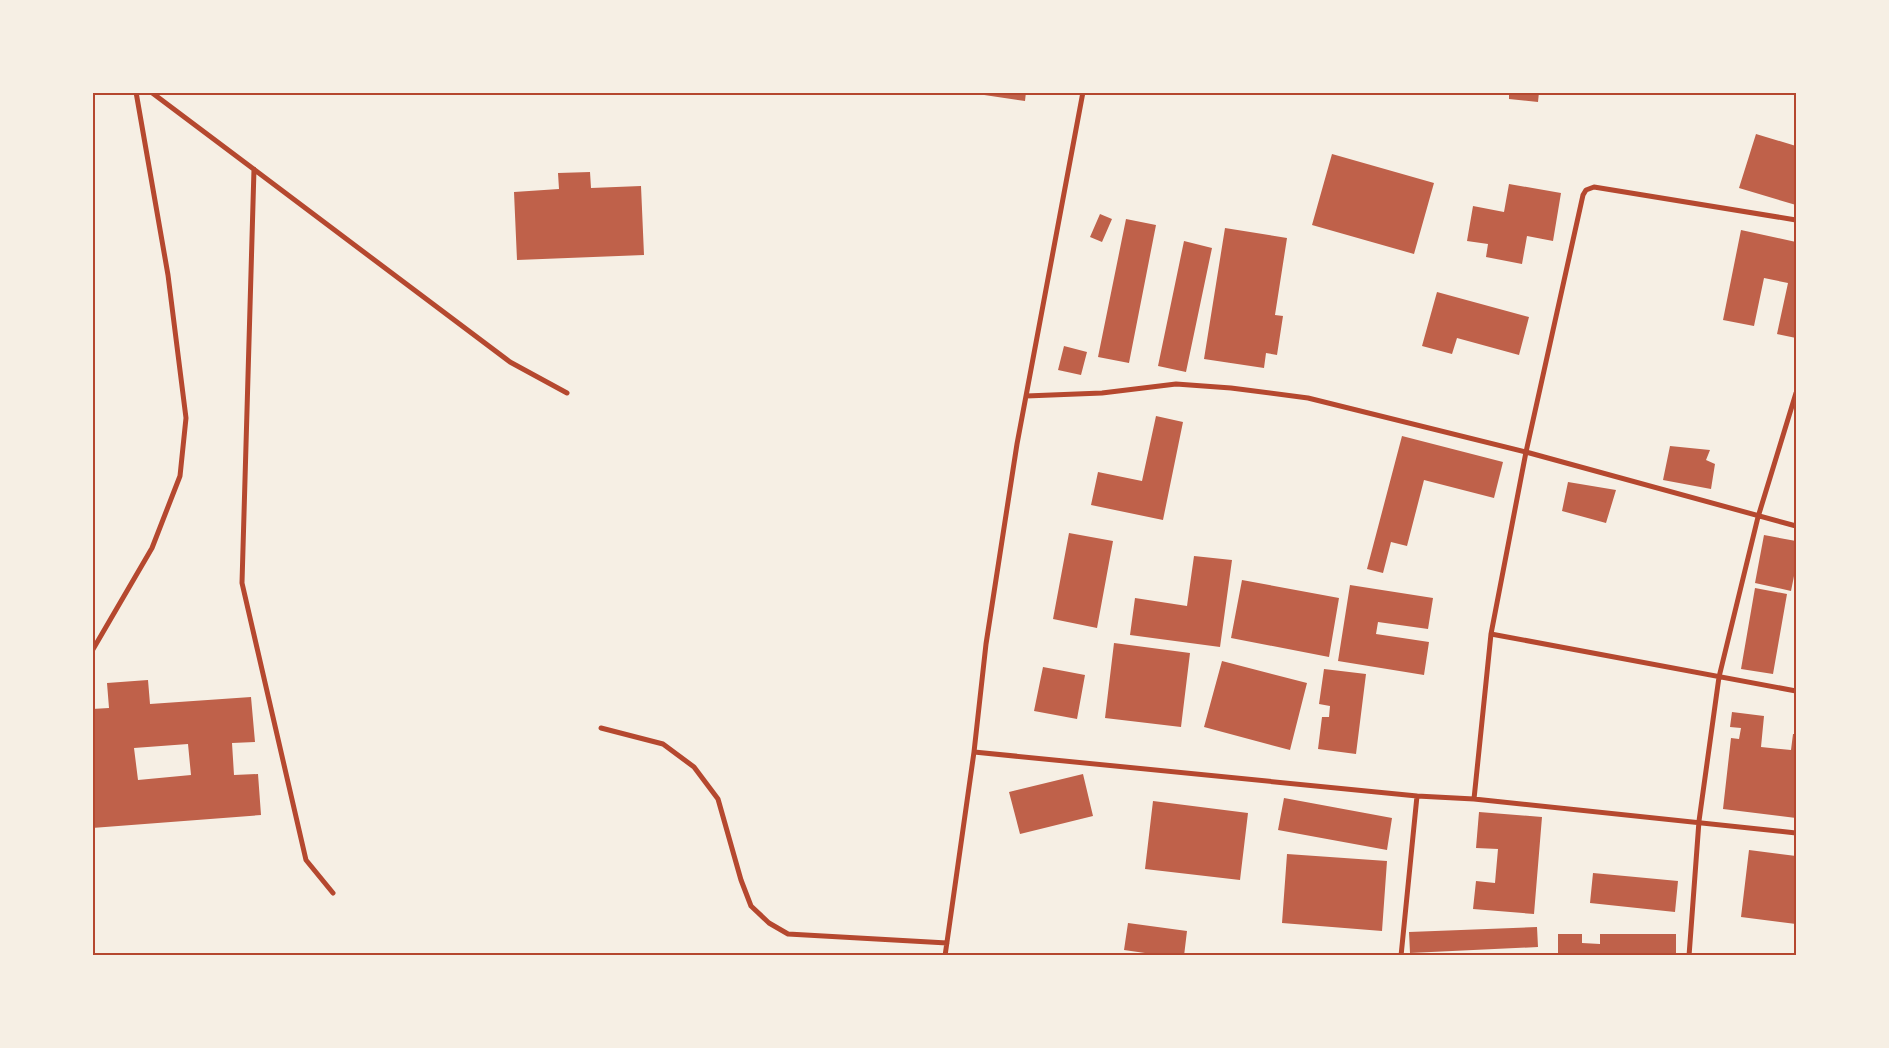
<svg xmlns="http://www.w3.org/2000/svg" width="1889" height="1048" viewBox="0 0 1889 1048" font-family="Karla,sans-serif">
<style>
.building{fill:#bf614a;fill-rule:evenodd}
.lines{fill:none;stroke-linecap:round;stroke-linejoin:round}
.minor{stroke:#b5482f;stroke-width:5}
.neatline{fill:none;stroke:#b5482f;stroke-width:2}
</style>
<rect width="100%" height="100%" fill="#f6efe4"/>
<path class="building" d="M964,92h62l-1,9z
M1509,92h30l-1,10 -29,-3z
M1756,134l40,12v59l-57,-17z
M1332,154l102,29 -20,71 -102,-29z
M590,172l1,16 50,-2 3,69 -127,5 -3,-68 45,-3 -1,-16z
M1509,184l52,9 -8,48 -26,-5 -5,28 -36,-7 2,-13 -21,-3 6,-35 31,6z
M1100,214l12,5 -10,23 -12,-5z
M1126,219l30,6 -27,138 -31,-6z
M1225,228l62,10 -12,77 8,1 -6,39 -11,-2 -2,15 -60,-9z
M1741,230l55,12v96l-19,-4 11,-51 -24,-5 -10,48 -31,-6z
M1184,241l28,7 -26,124 -28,-6z
M1437,292l92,25 -10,38 -62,-17 -5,16 -30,-8z
M1064,346l23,6 -6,23 -23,-5z
M1156,416l27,6 -20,98 -72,-15 7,-33 44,9z
M1402,436l101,26 -9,36 -70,-18 -17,66 -16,-4 -8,31 -16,-4z
M1670,446l40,4 -4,10 9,4 -4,25 -48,-9z
M1568,482l48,8 -10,33 -44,-12z
M1069,533l44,8 -16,87 -44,-9z
M1764,535l32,6v36l-2,-1 -3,15 -36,-8z
M1194,556l38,4 -12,87 -90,-12 5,-37 52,8z
M1242,580l97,18 -10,59 -98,-19z
M1350,585l83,13 -5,31 -50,-7 -2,12 53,8 -5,33 -86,-14z
M1755,588l32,6 -14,80 -32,-5z
M1114,643l76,10 -9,74 -76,-9z
M1222,661l85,22 -17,67 -86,-23z
M1043,667l42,8 -8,44 -43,-8z
M1324,669l42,5 -10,80 -38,-5 4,-32h7l1,-11 -11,-2z
M148,680l2,24 101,-7 4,45 -23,1 2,32 24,-1 3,41 -169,13v-119l17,-1 -2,-25zM188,744l3,31 -53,5 -4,-32z
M1732,712l32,4 -3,31 30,3 2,-16h3v84l-73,-9 8,-71 8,1 2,-11 -11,-1z
M1083,774l10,42 -73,18 -11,-42z
M1284,798l108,20 -5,32 -109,-20z
M1153,801l95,12 -8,67 -95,-11z
M1479,812l63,5 -8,97 -61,-5 3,-28 19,2 3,-34 -22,-1z
M1749,850l47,6v68l-55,-7z
M1287,854l100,7 -5,70 -100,-8z
M1593,873l85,8 -3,31 -85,-9z
M1128,923l59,8 -3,25h-18l-42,-6z
M1537,927l1,20 -128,6 -1,-21z
M1558,934h24v9l18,1v-10h76v22h-118z"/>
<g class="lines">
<path class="minor" d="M151,92l359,270 57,31
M254,169l-12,414 64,277 27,33
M1026,396l76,-3 74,-9 55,4 77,10 218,54 270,74
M1491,634l305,57
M92,651l60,-103 28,-72 6,-58 -18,-143 -32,-183
M601,728l62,16 31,23 24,32 23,81 10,26 18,17 19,11 159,9
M974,752l443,44 57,3 322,34
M1474,799l17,-165 35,-182 57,-257 3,-5 8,-3 202,33
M945,956l29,-204 12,-108 31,-200 66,-352
M1401,956l16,-160
M1689,956l10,-135 20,-144 39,-160 38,-124"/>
</g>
<rect width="1889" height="1048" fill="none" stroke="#f6efe4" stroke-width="188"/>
<rect x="94" y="94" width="1701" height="860" class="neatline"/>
</svg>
